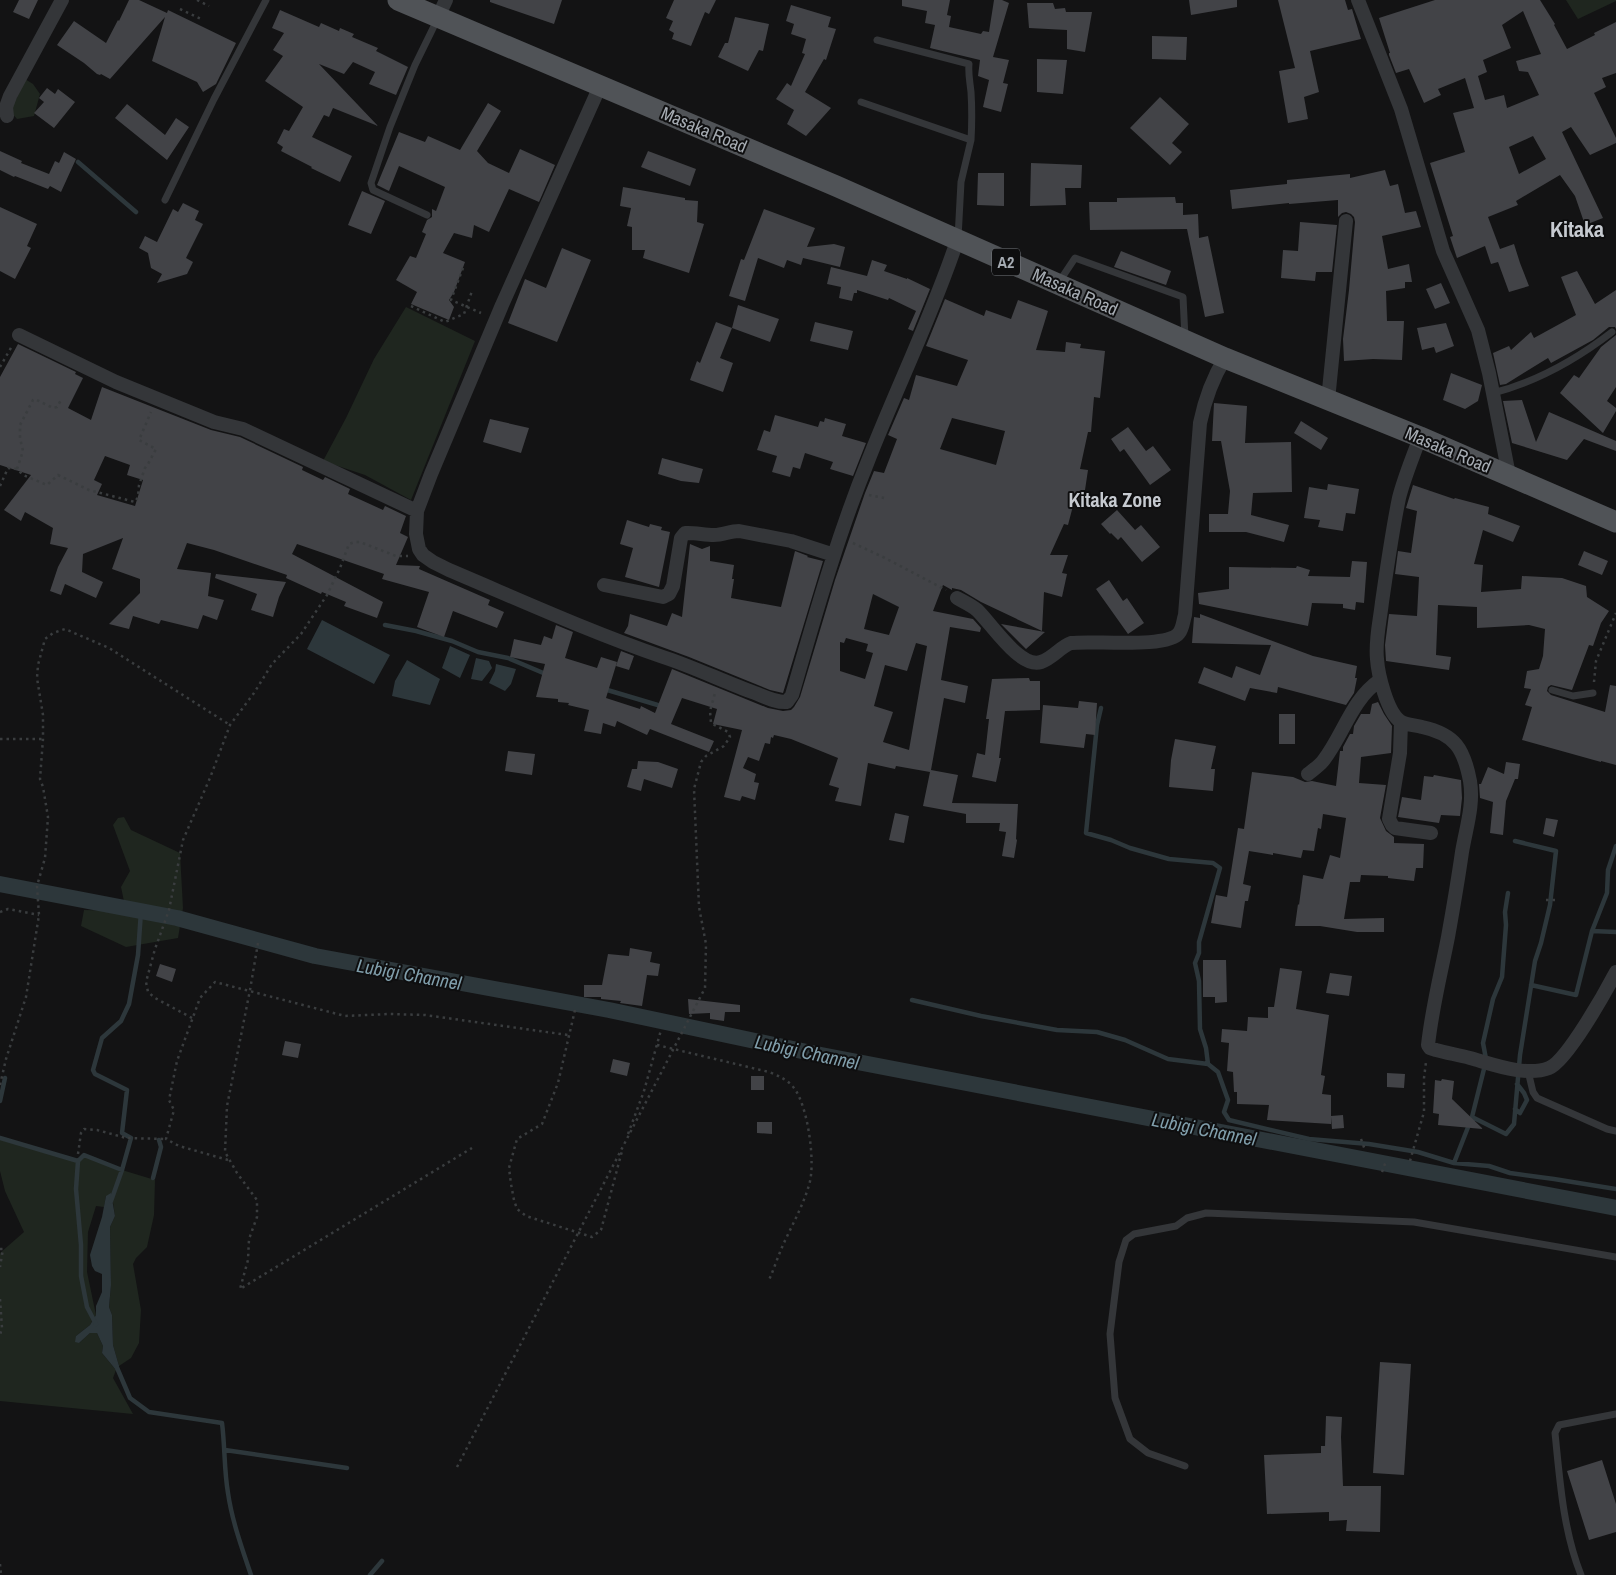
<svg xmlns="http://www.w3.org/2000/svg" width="1616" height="1575" viewBox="0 0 1616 1575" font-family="'Archivo Narrow',sans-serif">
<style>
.green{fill:#1f261f}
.water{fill:#2d373b}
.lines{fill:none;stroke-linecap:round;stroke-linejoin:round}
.stream{stroke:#2d373b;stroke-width:4.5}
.canal{stroke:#2d373b;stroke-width:16}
.building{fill:#424347;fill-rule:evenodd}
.path{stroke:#3a3d3f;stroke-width:2.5;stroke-dasharray:2.5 4;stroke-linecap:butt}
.service{stroke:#343639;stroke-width:7}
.minor{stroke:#343639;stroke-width:14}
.primary{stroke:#505357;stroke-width:21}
.labels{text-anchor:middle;stroke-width:4;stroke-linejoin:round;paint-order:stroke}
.shield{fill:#0e0e0f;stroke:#787d82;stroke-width:1}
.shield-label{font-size:16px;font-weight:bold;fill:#a6acb3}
.street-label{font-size:18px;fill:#a6acb3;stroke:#0e0e0f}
.water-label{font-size:19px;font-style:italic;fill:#809eab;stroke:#0e0e0f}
.quarter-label{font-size:20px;font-weight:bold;fill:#c6cad0;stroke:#0e0e0f}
.district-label{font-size:22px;font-weight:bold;fill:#c6cad0;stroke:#0e0e0f}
</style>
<rect width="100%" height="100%" fill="#131314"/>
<path class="green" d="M1566,0h50v1l-38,18z
M25,79l8,5 7,10 -6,22 -17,3 -8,-9z
M406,307l69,34 -64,159 -46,-25 -42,-14 23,-43 28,-59z
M124,817l7,13 49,23 3,55 -5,30 -52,9 -45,-21 3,-16 42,1 -5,-24 9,-16 -17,-46 5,-7z
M0,1138l78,23 6,-6 38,15 33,10 -1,35 -7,32 -11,11 -3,6 8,46 -2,33 -8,15 -12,8 -6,-21 -1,-30 -3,-8 2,-22 -1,-58 5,-11 -3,-20h-6l-2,11 -8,-1 -8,26 -1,40 9,43 -6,10 -14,11 3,7 11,-10h7l6,13 -1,7 14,17 -3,8 20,36 -133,-13v-148l24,-21 -19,-41 -5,-20z"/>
<path class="water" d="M322,620l68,35 -16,29 -67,-35z
M450,646l20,9 -10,23 -18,-10z
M476,658l13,3 3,7 -10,13 -11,-2z
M407,660l33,19 -10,26 -38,-9 3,-15z
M496,664l20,5 -5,15 -6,7 -16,-8 6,-12z
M111,1193l4,23 -5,11 1,58 -2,22 3,8 1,30 6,21 -3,4 -14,-17 1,-7 -6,-13h-7l-11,10 -4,-1 1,-6 14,-11 6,-10v-9l6,-14v-18l-7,-3 -3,-5 -2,-11 12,-38 4,-21z"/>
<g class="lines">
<path class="stream" d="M78,162l58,50
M385,625l31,6 36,10 26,11 30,6 40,17
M604,689l57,17
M1101,708l-4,17 -11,108 25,7 19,8 39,11 44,4 7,5 -21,74v11l-4,10 4,18 1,48 6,19 2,16
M1592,931l24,1
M1531,985l45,10 16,-64 15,-38 1,-23 8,-24
M912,1000l69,16 76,14 40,2 28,8 43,19 40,5 10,8 10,28 -4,12 5,8 80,19 60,5 49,8 36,11 35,3 21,7 44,6 62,10
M1486,1059l-3,-16 10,-44 9,-22 4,-52 -1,-13 3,-19
M0,1101l5,-23
M1515,1109l5,4 7,-13 -3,-7 -7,-9
M1472,1117l34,17 8,-10 6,-69 15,-94 6,-18 9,-38 6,-54 -41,-10
M0,1138l78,23 6,-6 38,15
M78,1161l-2,28 5,56v31l6,31 9,17
M1454,1163l18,-46 13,-52
M153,1178l8,-31 -2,-7
M111,1201l11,-31 9,-32 -9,-5 5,-43 -32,-16 -2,-4 9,-32 19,-17 8,-17 9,-49 3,-44
M115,1363l15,35 19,14 73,11c3,23 2,47 6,70 4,28 14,55 23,82
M225,1450l122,18
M370,1575l12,-14"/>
<path class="canal" d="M0,884l177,34 138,38 294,54 212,45 795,153"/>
</g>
<path class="building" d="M19,0h19l-9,19 -16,-7z
M129,0h10l28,13 1,-3 68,33 -20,41 -13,8 -6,-10 -45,-21 13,-44 -55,62 -9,-5 -1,1 -3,-1 -13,-11 -27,-18 17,-24 32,22 12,-23 1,1z
M490,0h72l-8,24 -64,-22z
M674,0h42l-7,14 -4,-2 -14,34 -19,-7 2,-6 -5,-3 4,-9 -7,-3z
M902,0h48l-3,15 4,1 -2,11 32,7 2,-3 6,1 5,-32h8l7,3 -16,54 16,3 -6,23 5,1 -7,28 -18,-5 6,-27 -11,-4 2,-16 -50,-12 5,-23 -10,-2 2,-12 -25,-5z
M1189,0h48v7l-46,8z
M1278,0h67l3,10 4,-1 9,30 -51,12 9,41 -15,5 4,22 -20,4 -9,-52 16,-3z
M1435,0h105l15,24 -1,1 13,24 28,-14 -1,-2 22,-11v51l-14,5 4,9 -12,6 22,45v5l-26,12 -19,-28 -9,5 41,86 -18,7 -10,-29 -15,-21 -44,26 2,4 -30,12 12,32 14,-5 6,19 9,23 -20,6 -11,-30 -7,2 -6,-18 -28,12 -7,-21 3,-1 -23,-73 35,-11 -12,-39 21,-5 -9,-30 -27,11 3,6 -17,8 -15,-34 -13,4 -7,-18v-2h1l-11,-35zM1523,11l18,43 -25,7 3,10 9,1 11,23 -32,13 -3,-13 -19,5 -7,-24 9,-4 -4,-12 28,-12 -9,-23zM1533,136l13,23 -27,15 -10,-27z
M1027,3h26l2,6 10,-1 1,4h26l-7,40 -18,-3v-19l-38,-2z
M791,5l40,12 -3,10 8,2 -10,31 -2,-1 -19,33 26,16 -25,28 -19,-12 7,-14 -18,-11 11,-16 4,3 14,-32 -3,-1 4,-14 -15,-5 3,-10 -8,-3z
M280,10l39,17 2,-4 18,8 1,-3 14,6 -2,3 26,11 -2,3 32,16 -12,28 -27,-11 6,-12 -22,-10 -9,12 -25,-10 59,62 -45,-18 -4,9 -5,-2 -12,22 40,19 -12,26 -29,-14 1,-1 -31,-16 2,-4 -6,-4 7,-14 5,2 14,-24 -38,-26 18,-25 -10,-6 11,-17 -12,-5z
M735,17l34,7 -6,27 -4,-1 -11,21 -30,-14 7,-14h3z
M1152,36l35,1 -1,23 -34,-1z
M1037,59l30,1 -4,34 -26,-2z
M47,88l8,6 3,-5 17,13 -21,26 -20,-15 10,-11 -5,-4z
M1160,97l29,27 -17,19 10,9 -12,13 -40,-37z
M488,103l13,8 -24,40 11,12 21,10 11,-24 35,16 -16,37 -30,-13 -20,43 -15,-7 -2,13 -18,-5 -11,20 22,9 -11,30 -5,8 5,7 -5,13 -38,-16 6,-12 -21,-12 14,-24 6,2 10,-24 -4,-2 5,-12 5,-3v-8l4,2 9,-24 -46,-21 -10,25 -12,-6 22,-53 26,10 3,-6 32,14z
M127,104l38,31 11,-17 13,9 -22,33 -52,-42z
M0,151l22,10 -1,2 28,11 6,-13 4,2 5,-11 12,7 -15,33 -11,-6 -2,3 -33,-13 -1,1 -14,-7z
M648,151l48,18 -6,17 -49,-19z
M1031,163l51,2 -1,23h-16l1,17 -36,1z
M1385,170l5,16 8,-2 7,29 11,-2 5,16 -39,9 6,33 21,-5 3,18h-7v6l-19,3 1,30h17l-2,39 -29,-1 -29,2 -1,-22 6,-49 6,-68 -1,-5 -3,-3 -5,-2 -4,1 -4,4v-17l-49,4v-1l-57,6 -2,-19 57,-6v-4l63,-6v4z
M978,173h26v33l-27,-1z
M623,187l62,11v2l13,1 -1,21 7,2 -15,49 -46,-15 2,-8h-13v-23l-5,-1 4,-18 -11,-2z
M362,191l23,10 -14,33 -23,-9z
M1175,197l1,6h7v12l15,-1 1,24 9,-2 16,77 -19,4 -18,-88 -97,1 -1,-28h28v-4z
M183,203l16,8 -4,9 8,4 -17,34 7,4 -6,12 -30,9 5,-9 -11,-6 -3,-15 -9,-5 6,-12 12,6 16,-33 5,3z
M0,207l37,17 -10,22 4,2 -16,31 -15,-8z
M764,209l51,19 -8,19 27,-3 11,3 -5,20 -37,-9 -2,7 -14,-5 -3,8 -26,-10 -13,43 -16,-5 12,-37 3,1z
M1300,222l37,3 -5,47h-16l-1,9 -34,-3 2,-28 15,1z
M562,248l29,12 -34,82 -49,-19 17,-44 21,9z
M1121,251l50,20 -5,14 -52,-18z
M872,260l15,5 -3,6 23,8v-1l23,11 -17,42 -5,-2 8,-18 -27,-13 -1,2 -31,-10v3h-3l-2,8 -13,-3 2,-11 -14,-3 4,-17 36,9z
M1577,271l18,33 21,-14v39l-1,-2h-6l-16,13 -42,23 -3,-5 -42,26 -6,1 -7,-32 16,-7 2,4 20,-18 3,6 42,-23 -15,-38z
M1441,283l9,20 -15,6 -9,-20z
M945,299l39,17 2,-6 25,9 7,-19 30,11 -12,39 29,2 1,-10 15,2 -1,4 25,3 -5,47 -6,-1 -3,35h-3l-8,37 8,1 -3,20h-2l-3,13 -6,-1 -6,23 -4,-1 -14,31h18l-6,18 5,1 -5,23 -18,-5 -2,39 -61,-29 -20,-12 -9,-2v2l-9,-5 -10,26 40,8 8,9 -1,4 -30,-5 -9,53 27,6 -3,17 -21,-5 -13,72 27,5 -6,28 66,1 -2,35 1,1 -3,18 -12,-2 4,-24 -7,-1 1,-8h-34v-9l-43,-8 7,-34 -34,-6 -1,3 -27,-6 -7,43 -26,-5 4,-13 -10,-3 9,-27 -47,-19 -17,-4 -1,3 -2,-1 -1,7 -5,-1 -6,18 -11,-4 -5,11 13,6 -2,8 5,1 -4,17 -13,-4 -2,5 -16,-4 18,-67 -29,-6 4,-15 -35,-11 -11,26 43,17 -5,11 -59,-23 -3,6 -30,-14 -2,6 -12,-4 -2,11 -17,-3 5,-21 -21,-5 1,-2 -11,-1v-3l-22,-2 9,-33 -35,-7 4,-18 27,6 3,-9 8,3 4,-14 17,7 -8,26 32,10 4,-11 16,5 -11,36 34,11 1,-3 14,7 17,-44 96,39 15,3 8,-1 3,-3 6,-10 35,-117 30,-87 9,-22 10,2 13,-34 -9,-4 16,-37 5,2 7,-25 41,11 11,-26 -42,-14zM952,418l53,13 -9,34 -56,-16zM873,594l26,13 -10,28 -25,-6zM846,638l22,6 -2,7 7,2 -8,26 -25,-8v-29l4,1zM916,643l11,3 -18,104 -26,-8 10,-30 -19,-6 11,-41 22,6z
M738,305l41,14 -9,23 -38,-14z
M716,322l16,6 -12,30 13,5 -10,29 -33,-12 7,-19 3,2z
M815,322l38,9 -5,19 -38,-9z
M1446,323l8,23 -18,7 -2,-6 -12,3 -5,-22z
M1616,335v52l-9,14 9,7v3l-13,22 -43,-40 14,-18 5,3 22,-31z
M18,344l58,28 -1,2 8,4 -15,30 23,12 11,-33 109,43 29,7 63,30 -1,3 21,10 2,-3 25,12 -2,5 35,16 2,-4 21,10 -6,17 8,4 -12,28 24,1 -1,3 71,31 -2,5 16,7 -7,16 -44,-17 -9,26 -27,-10 12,-35 -47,-13 2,-5 -87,-30 -5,10 91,48 -6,16 -33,-12 2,-4 -24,-10 -1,2 -35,-16 1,-3 -73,-25 -27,-7 -10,26 34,4 -3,23 16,4 -7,20 -14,-5 -5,14 -37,-9 -2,4 -26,-8 -4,13 -20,-5 31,-31v-14l-28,-10 11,-31 -40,16 -1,18 21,10 -7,16 -31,-14 -4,11 -11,-4 8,-24 10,-19 -18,-4 3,-16 -28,-16 -4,9 -17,-11 27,-35 -31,-10v-88zM105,456l25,9 -3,10 16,5 -8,26 -38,-11 5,-11 -8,-4z
M1451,373l31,12 -4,16 -13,8 -22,-9z
M1522,400l14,42 13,-30 67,29v10l-32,-12 -17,21 -55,-17 -9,-42z
M1214,403l33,3 -2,37 46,-1 1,50 -39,1 -2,22 38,10 -5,17 -38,-10h-37v-18h19l2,-23 -9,-50h-9z
M775,415l43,12 2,-6 4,1 1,-4 21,6 -4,12 24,7 -13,33 -23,-7 3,-7 -28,-9 -5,16 -7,-2 -3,10 -18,-5 5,-16 -20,-6 7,-20 6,2z
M490,419l39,9 -8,25 -38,-11z
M1301,421l27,17 -7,12 -27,-17z
M1128,427l18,24 7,-5 18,24 -21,15 -26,-36 -4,3 -9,-13z
M662,458l41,11 -4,14 -18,-2 -23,-7z
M1328,484l31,5 -4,25 -9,-1 -3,18 -25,-4 2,-7 -16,-2 5,-31 18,3z
M1413,485l41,14 1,-1 34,9 -1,7 32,12 -7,16 -30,-12 -9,34 9,1 -2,27 40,-3 1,-13 40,2 24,8 1,11 22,14 -8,12 -8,23 -4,-1 -17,45 -21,-5 -3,2 -1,4 4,4 54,17 5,-27 6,1v79l-15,-4v1l-79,-22 10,-33 -7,-2 6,-16 -7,-1 3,-17 12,-2 4,-13 2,-27 -16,-4 -52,3v-21l-39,-2 -2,50 15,2 -2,13 -63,-9 -1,-16 4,-31 28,2 2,-39 -24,-3 3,-23 13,2 6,-42 -11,-3z
M1117,510l18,20 6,-5 19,22 -18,15 -21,-25 -3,3 -7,-7 -1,1 -9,-10z
M627,520l22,7 1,-3 12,3 -1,3 9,2 -11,55 -34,-10 8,-29 -13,-4z
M690,544l12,5 8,-3v15l24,4 -2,14h2l-3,19 50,9 14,-56 13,5 -1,1 16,4 -40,132 -13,-3 -81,-33 -65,-24 4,-7 2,-12 37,12 5,-13 10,4z
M1584,551l24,10 -6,14 -24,-10z
M1352,561l15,1 -3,41 -8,-1 -1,8 -12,-2v-4l-31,-1 -4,23 -109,-22 -1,-11 31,-4v-22l67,1 1,-2 13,4 -2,6 42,1z
M216,574l70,8 -7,15 -6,20 -22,-7 6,-16 -42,-16z
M1109,580l14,21 4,-3 17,25 -16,11 -32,-45z
M1200,614l113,42 44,10 -2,12h2l-3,15 -8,12 -68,-18 -1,6 -27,-5 -5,13 -47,-18 6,-16 28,11 4,-12 24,9 11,-30 -79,-2 2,-26 6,1z
M1001,624l44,8 -19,17z
M621,651l13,5 -5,14 -13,-4z
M1029,678l1,3h10v29l-35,1 -6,47h2l-5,24 -24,-5 5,-24 8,2 4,-36h-3l6,-40z
M1079,701l18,2 -2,32 -9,-1 -2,14 -44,-5 3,-38 35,3z
M1378,702l6,12 8,12 -1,27 -30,4 -2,26 27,2 -6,33 6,13 8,6v6l30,1 -1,24h-7l-2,13 -26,-3v-2l-27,-1 -1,7h-10l-6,37 40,-1v14h-27l-37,-6h-25l3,-22 1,1 4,-30 20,4 7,-24 10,3 6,-40 -23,-4 -2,15 -3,-1 -4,23 -11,-1 -2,8 -28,-5v2l-24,-4 -6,33 8,2 -3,15h-3l-4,27 -30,-5 5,-28 11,2 11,-69 6,1 8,-57 41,5 12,5 7,-1 24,5 4,-35h3v-4l7,-13h3l1,-8 7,-12h9l2,-10z
M1279,714h16v30h-16z
M1175,739l41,7 -5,23h4l-2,22 -44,-4 2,-27z
M508,751l27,3 -3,21 -27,-4z
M638,761l20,1 20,7 -6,19 -28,-9 -3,12 -14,-4 5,-18h5z
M1506,762l14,2 -2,15h-3l-9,22 -3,34 -13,-2 3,-31 -13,-4 -1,-14h2l7,-17 16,7z
M1434,775l27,5 1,18 -2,18 -19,-1 -2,8 -41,-6 4,-20 19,3 3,-24 9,1z
M895,813l14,3 -5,27 -15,-3z
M1546,818l12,2 -4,17 -11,-3z
M630,948l22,4 -2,10 10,2 -2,12 -11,-1 -5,31 -22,-3 1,-2 -20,-2v-2h-17v-12h18l6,-31 21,2z
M1203,960h23l1,42 -12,1v-6h-12z
M160,964l16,5 -4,13 -16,-6z
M1280,968l22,3 -6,38 33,6 -8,60 4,1 -3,18 9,1v21l12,-1 1,13 -12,1 -1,-12v7l-64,-4 2,-15 -32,-1v-12h-3l-1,-20 -6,-1 2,-28 -8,-1 1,-13 25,2 1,-14 20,1v-11h6z
M1330,973l22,3 -3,20 -23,-3z
M688,999l52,6v7h-15l-1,9 -14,-2v-6l-21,1z
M285,1041l16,3 -3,14 -16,-3z
M613,1059l17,4 -3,13 -17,-4z
M1387,1073l18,1 -1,14 -17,-1z
M751,1076h13v14h-13z
M1442,1079l12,2 -2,18 31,30 -45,-4 1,-11 -6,-1 2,-33 6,1z
M757,1122h15v12l-15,-1z
M1380,1362l31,2 -7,111 -31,-2z
M1326,1416l16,1 -1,20 2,49h38l-1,46 -34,-1 1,-11 -18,1v-9l-62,2 -3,-59 57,-2v-7h4z
M1602,1460l14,44v28l-27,8 -22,-69z"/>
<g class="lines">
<path class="path" d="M197,0l12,6
M180,9l23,11
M463,268l-12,32 30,13
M411,306l34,16 19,-8 8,-23
M0,367l12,-21
M17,469l6,-18 -3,-13v-13l13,-25 2,-1 18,9 4,-1 4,-7
M0,486l8,-18 9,1 6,6 24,10 11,-10 31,15 46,12 3,-5 1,-12 6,-17 3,-4 8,-15 -17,-9 12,-28
M869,495l15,3
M853,543l30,14 63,33
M1594,682l2,-21 20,-48
M0,739h43
M1546,900h13
M0,912l8,-3 31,6
M258,943l-8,47 -23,116 -2,46 12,21 20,27v17l-8,22 -1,21 -8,29 232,-141
M575,1010l-17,73 -16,41 -25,15 -8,29 2,16 3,16 3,9 9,7 66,21 9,-7 21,-79
M192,1018l-37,-20 -7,-6 -2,-10 9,-33 14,-39 14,-70 27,-62 20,-53 24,-32 18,-29 29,-30 26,-39 13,-27 9,-24 6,-2h5l36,14h12
M657,1045l112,27c10,4 19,8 25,16 14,18 22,76 15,97 -6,21 -17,40 -26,60 -5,11 -9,24 -14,35
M0,1085l6,-26 20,-62 13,-82 -2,-29 8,-28 3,-41 -5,-30 -3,-8 3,-40v-24l-6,-37 1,-13 7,-26 8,-6 12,-4 44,19 121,77
M628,1134l16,-43 17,-61
M1361,1139l4,11
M78,1154l3,-21 3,-4 13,1 29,8 40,1
M228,1160l-49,-14 -13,-7 8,-29 -5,-10 8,-39 23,-63 15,-16 130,34 44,-2 36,1 143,20
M1410,1161l14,-49v-34l2,-16
M1382,1172l4,-11
M0,1249h3l-3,18
M0,1299l2,29 -2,7
M457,1467l248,-479 1,-44 -7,-37 -5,-118 7,-27 5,-6 18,-10 6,-9 -2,-5 -17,-9 -1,-12 5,-18
M0,1564l1,11"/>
<path class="service" d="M877,40l92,24c-1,10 1,18 2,28 1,16 1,31 0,48
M861,102l110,38 -10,42 -3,56
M165,200l49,-101 52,-99
M427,215l-54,-25 -2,-7 19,-56 25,-62 22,-45
M1059,282l16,-24 108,39 2,41
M1493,393c43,-11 84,-34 119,-61
M1552,690l21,6 20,-3
M1528,1071l5,21 4,6 70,31 9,2
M1185,1466l-37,-13 -18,-14 -15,-41 -5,-64 9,-72 7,-22 8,-6 42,-8 11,-8 19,-5 208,9 202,35
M1581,1575c-18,-45 -21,-94 -26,-142l4,-8 57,-11"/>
<path class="minor" d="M1358,0l43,109 42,142 35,79 11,43 20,102
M438,17l8,-17
M600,86l-98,219 -71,169 -14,37 -1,23 3,15 4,6 10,7 16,8c71,30 141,62 214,87 31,10 61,25 92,36 10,4 22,10 32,9l5,-7c23,-79 45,-158 76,-234 29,-74 64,-145 89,-220
M7,116l-1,-9 4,-11 52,-96
M19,335l97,47 98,40 29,7 174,82
M1328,400l18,-179
M1420,437c-7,20 -16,41 -21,61 -7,34 -12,70 -17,104 -2,19 -7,38 -5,57 1,15 10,53 23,62 5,4 15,4 22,6 33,7 42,22 48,54 4,24 -4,47 -8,71 -4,28 -9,57 -14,85 -7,36 -16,71 -20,108l2,3 6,2c11,3 23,5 34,8 22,6 56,19 79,10 18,-7 57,-77 67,-96
M604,585l59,12 6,-3 4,-8 8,-48 4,-5h3c9,0 17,2 26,2 9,0 16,-4 25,-4l52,10 43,14
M957,598c7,4 14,7 20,12 14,13 43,59 64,52 12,-4 19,-15 30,-19 21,-3 96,6 108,-10 4,-5 4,-12 6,-18l15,-192c5,-24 12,-44 25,-65
M1401,722l-1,31 -11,66 3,6 3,3 36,5
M1308,774c5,-4 11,-8 15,-13 21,-27 28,-61 57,-81"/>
<path class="primary" d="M398,0l438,186 389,172 195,79 196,85"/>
</g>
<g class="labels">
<rect class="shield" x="992" y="248.5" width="28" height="27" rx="4"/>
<g class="shield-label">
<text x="1006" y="268">A2</text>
</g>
<g class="street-label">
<text transform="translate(704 130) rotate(23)" y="6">Masaka Road</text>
<text transform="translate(1075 292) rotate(24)" y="6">Masaka Road</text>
<text transform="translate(1448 450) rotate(23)" y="6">Masaka Road</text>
</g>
<g class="water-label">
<text transform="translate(409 974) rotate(10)" y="7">Lubigi Channel</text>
<text transform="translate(807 1052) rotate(12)" y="7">Lubigi Channel</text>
<text transform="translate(1204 1129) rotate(11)" y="7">Lubigi Channel</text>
</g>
<g class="quarter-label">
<text x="1115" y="507">Kitaka Zone</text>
</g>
<g class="district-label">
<text x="1577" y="237">Kitaka</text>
</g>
</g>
</svg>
